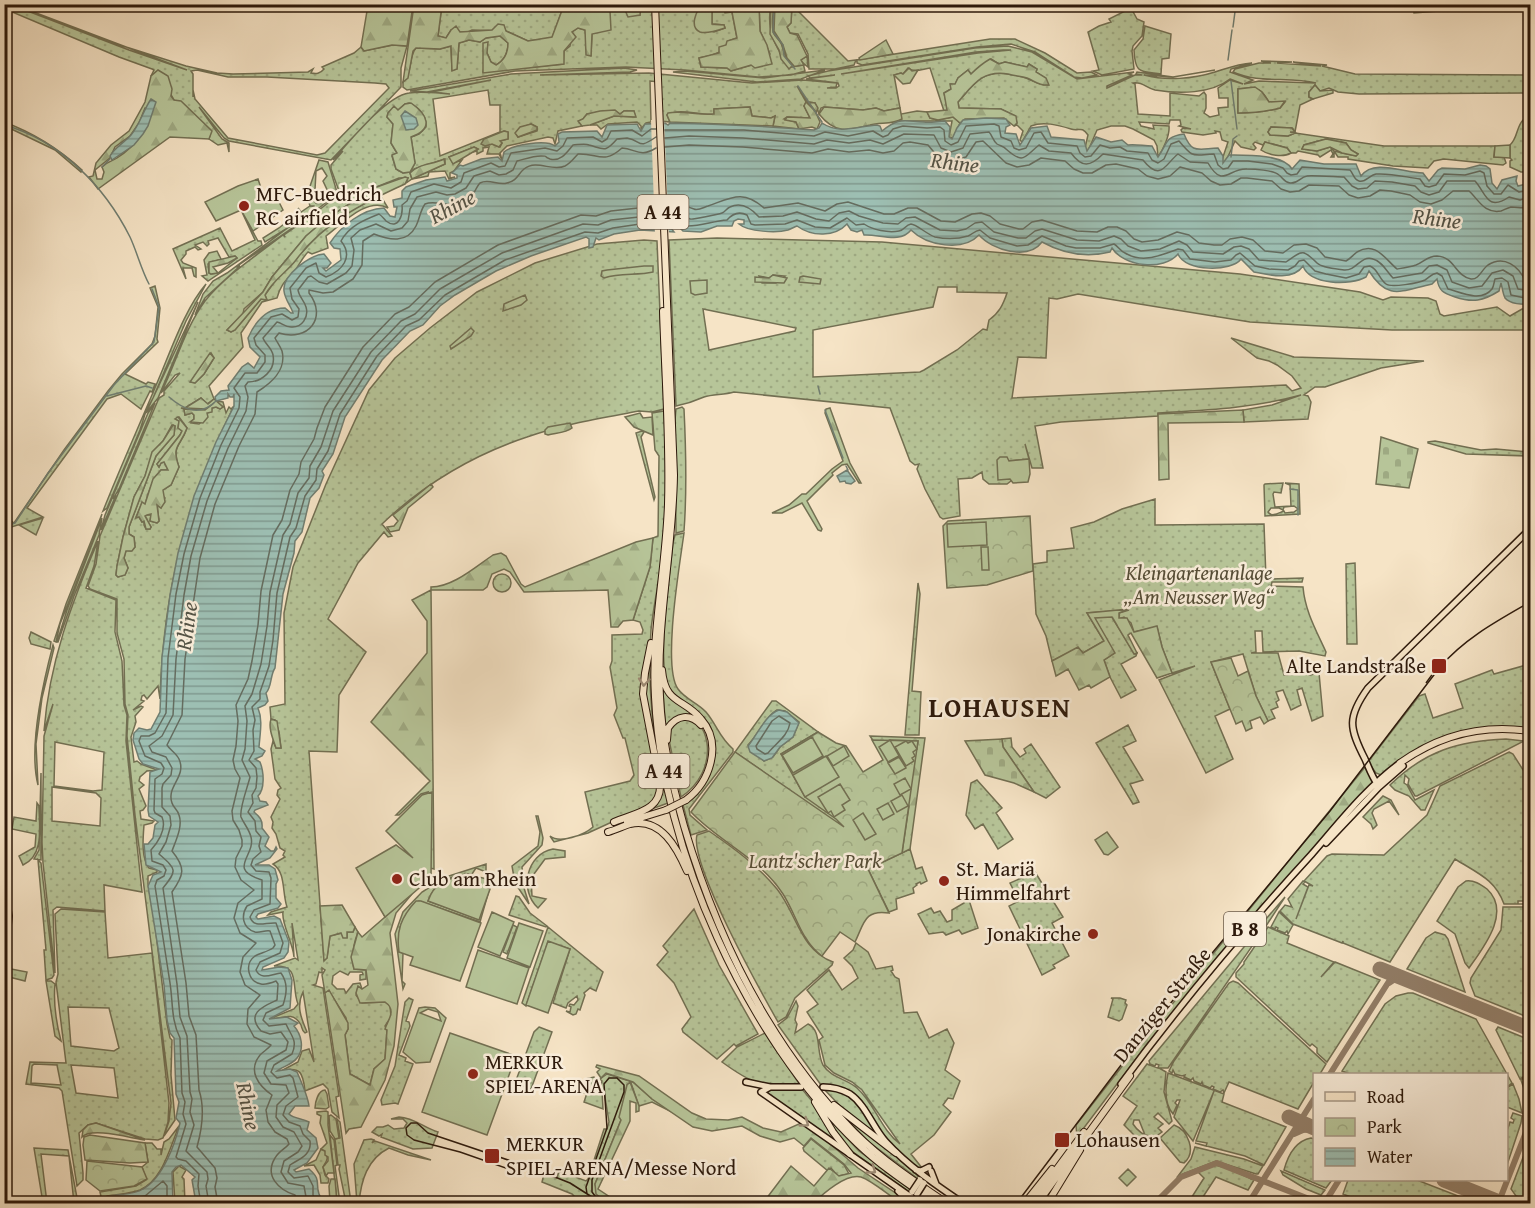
<svg xmlns="http://www.w3.org/2000/svg" width="1535" height="1208" viewBox="0 0 1535 1208" font-family="'Gentium Book Plus',serif">
<style>
.grass{fill:url(#grass-dots);stroke:#726f52;stroke-width:1.5;fill-rule:evenodd}
.forest{fill:url(#forest-firs);stroke:#726f52;stroke-width:1.5;fill-rule:evenodd}
.cemetery{fill:url(#cemetery-stones);stroke:#726f52;stroke-width:1.5}
.park{fill:url(#park-crowns);stroke:#726f52;stroke-width:1.5}
.pitch{fill:#b7c599;stroke:#726f52;stroke-width:1.5;fill-rule:evenodd}
.water{fill:url(#water-rules);stroke:#707d70;stroke-width:1.5}
.pier{fill:#f6e4c6}
.lines{fill:none;stroke-linecap:round;stroke-linejoin:round}
.shore{stroke:#656c5f;stroke-width:1.5}
.stream{stroke:#707d70;stroke-width:1.5}
.taxiway{stroke:#927e68;stroke-width:6}
.runway{stroke:#927e68;stroke-width:15}
.major-casing{stroke:#2d190b;stroke-width:8}
.highway-casing{stroke:#2d190b;stroke-width:8}
.major{stroke:#f6e4c6;stroke-width:5}
.highway{stroke:#f6e4c6;stroke-width:6}
.tram{stroke:#2d190b;stroke-width:1.5}
.rail{stroke:#2d190b;stroke-width:1.5;stroke-dasharray:10 10;stroke-linecap:butt}
.major-bridge-casing{stroke:#2d190b;stroke-width:8;stroke-linecap:butt}
.highway-bridge-casing{stroke:#2d190b;stroke-width:8;stroke-linecap:butt}
.major-bridge{stroke:#f6e4c6;stroke-width:5}
.highway-bridge{stroke:#f6e4c6;stroke-width:6}
.oneway{stroke:#9c8972}
.poi-dot{fill:#8f2418;stroke:#f9edda;stroke-width:2}
.labels{text-anchor:middle;stroke-width:5;stroke-linejoin:round;paint-order:stroke}
.shield{fill:#f9edda;stroke:#6a5949;stroke-width:1.5}
.shield-label{font-size:20px;font-weight:bold;fill:#2d190b}
.poi-label{font-size:21px;fill:#2d190b;stroke:#f9edda;text-anchor:start}
.park-label{font-size:21px;font-style:italic;fill:#564d36;stroke:#f9edda}
.street-label{font-size:21px;fill:#2d190b;stroke:#f9edda}
.water-label{font-size:22px;font-style:italic;fill:#545346;stroke:#f9edda}
.district-label{font-size:27px;font-weight:bold;letter-spacing:1.5px;fill:#2d190b;stroke:#f9edda}
</style>
<defs>
<pattern id="grass-dots" width="8" height="8" patternUnits="userSpaceOnUse" patternTransform="scale(1.5)"><rect width="8" height="8" fill="#b7c599"/><path d="M2 2h.1M6 6h.1" fill="none" stroke="#9ea982" stroke-width="1.8" stroke-linecap="round"/></pattern>
<pattern id="forest-firs" width="22" height="20" patternUnits="userSpaceOnUse" patternTransform="scale(1.5)"><rect width="22" height="20" fill="#b7c599"/><path d="M5 1l3.5 6h-7zM16 11l3.5 6h-7z" fill="#9ea982"/></pattern>
<pattern id="cemetery-stones" width="16" height="16" patternUnits="userSpaceOnUse" patternTransform="scale(1.5)"><rect width="16" height="16" fill="#b7c599"/><path d="M2 7V4a2 2 0 0 1 4 0v3zM10 15v-3a2 2 0 0 1 4 0v3z" fill="#9ea982"/></pattern>
<pattern id="park-crowns" width="20" height="18" patternUnits="userSpaceOnUse" patternTransform="scale(1.5)"><rect width="20" height="18" fill="#b7c599"/><path d="M2 6a3 3 0 1 1 6 0M12 15a3 3 0 1 1 6 0" fill="none" stroke="#9ea982"/></pattern>
<pattern id="water-rules" width="6" height="5" patternUnits="userSpaceOnUse" patternTransform="scale(1.5)"><rect width="6" height="5" fill="#9dbfb3"/><path d="M0 2.5h6" fill="none" stroke="#809a90"/></pattern>
</defs>
<rect width="100%" height="100%" fill="#f6e4c6"/>
<filter id="stains"><feTurbulence type="fractalNoise" baseFrequency=".00333" numOctaves="4"/><feColorMatrix values="0 0 0 0 .2 0 0 0 0 .09 0 0 0 0 .02 0 0 0 .5 -.17"/></filter>
<radialGradient id="worn" r=".72"><stop offset=".6" stop-color="#630" stop-opacity="0"/><stop offset="1" stop-color="#630" stop-opacity=".3"/></radialGradient>
<path class="grass" d="M4,5h8l117,45 58,20 -172,-65 108,41 63,20 31,7 16,1 75,-2 5,-3 -2,4c5,1 9,1 13,-4l-2,-2 32,-14 7,-6 3,4 29,-6 14,1 -6,22v19l-70,73 -102,-19 -5,-3 -25,-31 23,32 7,4v9l-2,-9 -9,2 -9,-6 2,-8 -37,-31 -16,-29 -7,5 3,-6 -2,-1 -33,-12 -114,-48zM197,70l31,7h39l108,6 11,1 3,4 -64,65 -8,2 -89,-17 -33,-39 -2,-9v7v-23l-2,-3z
M442,5h122l-12,33 -24,3 -22,-10 -34,-1 -4,2h-8l-9,-2 -5,8 -8,-2z
M641,5h82l2,7h7l5,26 -9,3c-4,13 -16,14 -29,17l2,9 26,1 4,3 21,-6 18,-11 -10,-23 -1,-26h12c-5,23 4,44 20,62l12,-2 -2,-5 6,-4 1,11 -5,-4 2,8 -14,4 -33,2 -73,-7 -59,-3 -111,4 -108,19 -4,-3v-5c10,-9 5,-25 13,-34l24,1 11,-3 1,24 5,-1 2,-26 10,-3 11,2 6,-4 14,-2 8,7c0,10 -3,17 -12,22l-5,-3 -4,-9 -4,19 80,-8 1,-13 6,-5 2,-14 6,-4 7,2 6,26 1,-23 18,-22 15,-1 15,5zM709,5l3,6v13l12,1 1,3 -11,4 -6,-2z
M792,5l56,56 8,-1 -2,5 -19,4h-26l-1,-15 -10,-20 -8,-1 -3,-6 4,-4z
M1131,8l6,11 7,3 -2,14 -9,10 -1,5 2,18 -32,6 -9,-4 6,-1 -11,-38 11,-6 12,-4 -2,-3z
M1145,26l26,8 -2,24 -7,1 -1,15c-21,-3 -26,0 -27,-24l9,-11z
M990,39h25l30,14 32,20 14,-1 6,3 -15,3 -8,-1 -39,-25 -24,-8 -34,3 -115,18 -5,-2v-3z
M1008,46l24,6 45,27 57,-7 -5,2 3,1 -25,11v2l28,-13h7l-6,-1 1,-2 36,5 42,-7 -42,7 -29,-2c22,6 49,4 71,-3 13,-4 23,-8 37,-9l-21,6 -1,3 23,8 -9,4 15,-3 57,2c-27,-7 -57,1 -83,-11l2,-3 24,-6h12l-10,-2 31,1 -15,1 44,3 -28,-4 34,3 -5,1 33,8 175,1v20l-4,-2 -167,1 -21,-2 -9,-4 -9,3 -5,-6 -6,7v5l4,2 -13,6 -5,27 -3,-4 -21,-1 -3,5 2,3 18,1 7,-3 89,13h111l-1,11h10l2,6 -3,2 -59,-6 -10,2 -6,7 -35,-2 -45,-7v-2h-10l-4,-6v6h-3l2,-3 -2,-4 -11,7 -2,-2 -20,-4 -2,2h-5l-4,-5 -22,-6 -2,3 -8,-3 -2,2 3,4 -2,2 -13,-3 -6,-6 -9,20 -3,2 -1,-3 6,-18 -6,-2 -2,-8 -5,-1 1,2 -13,2 -21,-3 -1,-2 2,-2 8,1 -12,-3 2,-1 -1,-5h-10l-1,4 -30,-2 2,4 13,3 -1,-4 16,1c1,9 -6,24 -11,31l-1,-11 -3,-6 -21,-11 -8,-3h-14l-14,4 -9,21 -3,-3 3,-13c-7,-10 -9,-3 -17,-6 -13,-4 -28,-8 -40,-3l-9,16 -2,-2 3,-9 -6,-6 -3,1 3,-3 -2,-7 -14,-7 -42,-1 -1,-6c16,-18 24,-32 50,-28 6,1 13,2 18,4 9,3 13,8 22,7l-3,-7 -9,-6 1,-3 -8,-5 -2,3 -22,-5 -6,2 -8,-5 -20,15 -3,-4 -10,8 -3,7 -4,-1v5l-7,4 4,17 -4,1 -14,-43c-8,1 -15,5 -22,0l-5,6 -2,-1 -7,2 6,33 -16,3 -8,-3 -13,2 -39,-3 -3,1 -2,6 -4,-11 -7,-1 -11,-16 9,16 -2,4 6,12 -23,-1 -3,2 12,3 3,7 -26,-3 2,-10 -4,2 -19,-2 -2,-9 -36,2v5c-14,2 -34,-7 -47,1l3,7 -9,-1 -1,-39 -10,-1 1,41 -5,1 -5,6v-3l-4,-4 -29,2 -7,5 -4,-4h-7l24,-9 21,1 -1,-6h-10l-4,3c-10,-7 -22,-1 -33,0l-4,5 -4,2 3,5 -24,5 -3,13 -2,-6 -5,-1 -41,9 -7,7 2,7 -3,-6h-12l2,-7 -6,1v3l-6,3v-3l-4,1 5,-3 -4,-2 -25,10 4,6 9,-3 -8,11 -4,2v5l5,-1 -6,2 -4,-8 -16,1 -1,4 -16,3 -6,4 2,-5h-9l-25,10 -48,31 -20,17 -34,41 -9,15 -19,17 -1,5 -16,16 4,2 4,-2 26,-31 6,1 -2,-5 13,-18 47,-49 25,-17 30,-16 8,13c-21,-12 -47,17 -62,28l2,12 -16,6 -4,-2c-5,5 -8,11 -12,17 -9,11 -15,14 -19,29l-15,4 -21,31 2,14 -34,39 5,13 -7,5 -6,-6 -16,10h-4l3,1 1,6 7,-2 2,2v4l-3,4 8,1 8,-7v-4l4,-1 1,-4 4,-1 4,2 3,-2 -7,-6 7,1 3,11 3,-6 2,2 3,-3c-48,96 -71,186 -74,293l-2,-13 -11,13 -3,-4 -2,1 -1,4 3,1 -11,9 8,-4 2,1 -8,9 1,6 -5,15 3,25 3,-1 4,3 16,6 -10,1 -7,6 -1,4 5,4 -5,4 7,17 -3,4 -3,1 1,8 13,2 -2,2 -8,2c-1,13 -3,33 5,43l8,2v2l-9,4v8l7,41 12,99 3,14 2,2 -1,35 4,45 -11,16 5,-15 2,-18 -36,-288 -8,-79 1,-21 -3,-11 -1,-45 -7,-26v-34l-27,-10 -2,-3 8,-22 4,-28 59,-138 5,-3v-4l16,-18 -5,2 -14,18c15,-30 24,-65 44,-92 21,-26 51,-45 78,-66l2,2 -1,-2 30,-21 24,-19 10,-5 -9,1 -8,-22v-4l12,-14 -10,9c16,-18 53,-64 76,-67 13,-2 27,0 41,1l-18,-2 59,-12 -64,12 -17,-1 101,-17 113,-6 13,2 -7,2 -90,3 109,-2 103,10 51,-3 34,3 -1,4 -9,1h9l3,-2 -1,-3 -32,-4 29,-4 -25,3 -2,-2 20,-5 147,-23zM1003,50h8l-33,3 -137,21 135,-22zM1230,79l13,5 -13,-4 -12,8 1,10h9v9l-10,1 1,7 -9,2 -6,-4 2,-5v-13l-2,-3 -5,4 -29,-3v23l-32,-2 -3,-30 -2,-1c9,-2 13,5 22,7 24,4 56,4 75,-11zM1249,88c11,-1 15,6 20,14h16l-5,6c-12,3 -30,5 -42,5v-24zM488,90l2,15h10v27l-60,24 -7,-57zM409,103c10,4 18,13 17,24l-7,7 -8,3 4,26 -5,9 -7,1 -7,-4 -4,-13 5,-3 -6,-10 2,-19 -6,-7 1,-4 6,-6 4,3 7,-6zM531,124l6,3v4l-19,6 -2,-4 4,-5zM504,131l4,1v7l-9,2 3,2 -2,4 -8,-3 -7,2 -3,-2 2,-5zM1326,139l20,4 5,7 7,4 -2,2 -22,-5 -4,-4 -13,4 -15,-2 2,-4zM445,159v5l-33,15 -2,-6 4,-4zM211,353l3,5 -10,16 -9,9 -4,-1zM179,417l8,11c-6,19 -16,16 -8,39l-8,18 -9,5v5l3,3 -4,10 -4,-4 2,17 -2,2 -7,-2 1,-6h-4l-2,1 6,11 -1,2h-4l-2,-4v-4l-2,1 -3,-5h-3l6,-14 3,2c3,-13 7,-25 16,-35h7l-4,-8 -3,1 -2,4 -2,-3 23,-29 2,-4 -4,-3 1,-7 -3,-2zM172,425l3,1 -1,9 -18,21 -27,71v7l5,3 1,10 -4,4 -5,-1 -2,8 4,10 -3,7 -7,2 -2,-2 1,-9 6,-29 11,-40 11,-21 8,-24 10,-11z
M825,70l-24,9 -44,3 -84,-10 12,-1 79,7z
M917,111l10,1 3,6 8,2 15,-3 7,6 -7,15 -4,-1 3,-16h-51v-7z
M1524,119l6,2 -3,15 3,7 -5,2 5,3v11l-2,1 2,14 -4,1v-3h-5l-11,-5v-6l2,-1 -2,-2v-13c8,-7 6,-19 14,-26z
M4,122c30,11 55,27 78,48l-1,2 -26,-22 -50,-24z
M310,206h4l1,5 -50,31 -2,-4 16,-10 20,-16 -1,-4 3,4z
M241,210l17,31h3l1,4 -54,36 -6,-5 5,-1 -3,-15 5,-7 8,-2 4,8 -13,5 1,9 2,1 7,-1 19,-15 -2,-2 -6,1 -11,-19 -10,3 1,3 -2,2 -4,-4 -8,3 6,4 -3,1 -3,-3 -9,4v3l-5,6 2,3 13,5v9l-2,-1 -2,-8h-9l3,11 -13,-30 47,-21 12,23 23,-11z
M311,215l-75,52 4,-1 -35,32 -10,17 8,-21 10,-13 14,-8 66,-49z
M717,238l165,4 358,32 120,18 23,8 8,-3 37,1 8,3 4,13 4,2 53,-9 13,9 12,-7h8v21h-138l-142,-8 -172,-28 -21,5 -8,-1 -3,60 -28,-1 -6,41 274,-13 6,6 9,-3 -9,-12 -15,-11 -8,-4 -12,-3 -26,-20 63,19 130,4 -43,7 -56,19h-10l-11,8 4,1 3,6 -3,17 -64,3 -1,-12 29,-5 29,-10c-47,13 -94,15 -143,18v3l-97,6 -26,4 8,42h-11l-7,-24 4,15 -20,2 2,20 -4,3h-18l-6,-5 -1,-7 -10,6 -14,1 2,37 -17,3 -3,-2 -15,-28 -8,-20 2,-5 -4,1 -5,-4 -20,-53 -156,-16c-10,3 -21,2 -30,5 -9,4 -18,7 -28,9l-7,-166zM773,275l12,1 -9,7h-14l-3,-7 10,2zM938,287h19v5l50,1c-4,12 -8,20 -18,27l-2,10 -4,-1 -26,21 -33,20 -4,2 -107,5v-47l120,-23zM703,309l93,19 -1,3 -86,19z
M644,240l13,1 7,168 -12,3 -13,-1c-37,7 -76,13 -112,26 -54,18 -104,48 -145,87l10,12 -4,1 -4,-5 -26,31 -30,56 38,33 -27,43 -2,57 -28,-1 15,209 3,-2 3,-22 12,-3 5,4v-5h6l2,-5 3,5c-5,13 -7,24 -4,37l12,1v9l-6,1v-5l3,-1 -1,-2h-12l-2,3 -8,-4 -7,5 -1,8 5,5h7l2,4 7,-9 7,-1 2,6 -4,-2 -2,8 6,8 23,-1 5,4 1,11 -6,9 2,4 -2,29 -11,10 -4,16 -20,-11 -4,-32 -1,-7 3,-6 -2,-11 -17,-27 -4,2 -3,-18 3,-5 -3,-2v5l-3,-1 -3,12 -3,1 10,3 16,108 -3,1 3,21 -7,-6 -4,-23 -5,-5 -18,7c-2,-18 -4,-25 -24,-20l17,-9 4,-11 7,-2 5,13 -11,-70c-7,14 -2,26 4,40l-2,1c-3,-2 -3,-5 -4,-8 -7,-13 -17,-8 -27,-6v-2l20,-8 4,-5c-7,-17 3,-40 -24,-38l21,-8 3,2 -6,-37 2,34c-1,-14 -13,-34 -11,-45l-15,3 3,-3 16,-5c-5,-14 -1,-35 -14,-43l12,-7 -2,-2 2,-4 -5,-3 -4,-14 -4,-6 1,-6 -2,-5 9,-18 -3,-4 1,-5 3,-2 -6,-9 -4,-30 2,-8 3,7h5l-2,-16 -4,-12 -4,-1 -1,-12 15,-3 -1,-91 9,-46 33,-83 43,-94 26,-32 35,-30 47,-36 58,-29 62,-19z
M206,284l-20,37 -33,77 -7,13 -6,19 -33,78 -4,3c17,-43 36,-85 54,-128 13,-30 28,-75 49,-99z
M155,286l5,22 -3,31 1,3 -33,32 21,10 2,-2 7,2 -3,8 -2,-1 -9,18 -20,-15 -14,5 -80,109 16,9 -38,12v-13l9,7 50,-73 44,-59 14,-17 30,-30 3,-8 3,-29 -8,-19z
M198,302l-40,96 -12,15z
M155,403l-36,86 -6,10 3,-4 -15,35 4,-15 43,-102z
M682,407l2,2c2,41 3,82 0,122l-8,2 -1,-113 1,-11z
M664,411c2,44 4,89 0,133 -3,29 -10,57 -13,86 -4,57 2,119 17,173l-19,7h-11l-50,23 -34,9 -4,-6c10,8 34,-1 43,-9l-8,-35 45,-11 4,-6 -9,-37h-2l-9,-23 3,-7 -7,-41 2,-6v-26l30,-1 1,-4 -3,-8 -7,-2 17,-53 3,-29 5,-2 1,-80 -4,-6 -3,-37z
M642,431l2,1 -3,5 14,60 -1,3 -18,-67z
M1435,441l46,9 15,-1 34,3v4l-64,-2 -38,-11v-1z
M1283,483l-2,10 -7,-1 -1,2 2,13 16,-1 -1,-21 -5,-2 14,1 1,30 -35,2 -1,-31 1,-1zM1294,506l4,3 -4,3 -9,1 -1,-2c-4,1 -12,7 -16,1l3,-4h8l4,2 1,-3z
M1155,499v26l109,-1 2,55 37,-1 -1,4h-30l-1,4 32,1c2,24 13,43 23,65l-1,4 -26,-5 -36,1 -1,-21h-7l1,21 -5,1h27l6,22 14,-1 -1,-6 11,1 1,6 10,-2 4,43 -11,5 -10,-33 -5,2 4,15 -10,5 -8,-20 -7,2 3,8 -3,2 2,5 -7,3 4,8 -7,3 -12,-25 -13,-42 -32,8 19,47 -15,7 18,43 -27,14 -47,-93 36,-14 -23,7 -10,-26 -5,-20 -23,5 -3,-9 -7,-6 -5,2v-6l10,-3 -42,3 17,28 -21,12 -5,-5 -26,13 -6,-25 -10,-22 -3,-50 14,-2v-11l27,-3 -3,-20 23,-6 28,-13z
M102,514l-8,24 -34,86 -4,18 -2,-1 12,-37z
M43,518l-7,17 -17,-10z
M102,518l-3,17 -25,61 -16,46h-1l10,-32z
M684,533c-4,30 -22,134 -6,156 7,10 20,14 28,23 11,13 13,25 27,37v3l-44,57 1,6 17,15 -16,5 -8,-30 8,-6 19,-27 -1,-44c-9,-9 -36,-29 -40,-39 -13,-26 1,-114 4,-146l2,-8z
M98,541l-4,25 -8,22 30,12 -1,32 7,29 2,44 3,10 -1,26 16,151 -38,-7 1,26 -48,-4 -4,3 2,63 -12,-110 -1,-21 2,-106 9,-32 -9,27c5,-68 28,-129 54,-190zM55,742l49,10 -2,38 -9,1 -39,-5zM52,787l44,6 5,5 -1,28 -48,-5z
M1355,563l2,81h-10l-1,-80z
M493 583a9 9 0 1 1 18 0a9 9 0 1 1-18 0Z
M918,583l2,11 -8,97 9,1 -2,43h-14z
M1094,617h18l23,37 2,-1 -1,3 -15,8 15,26 -15,8 -11,-21 -6,-17 10,-7z
M31,632l20,10 -1,7 -19,-5 -2,-6z
M53,645l1,3 -12,50 -6,46 2,41c-10,-39 5,-102 15,-140z
M1530,664v65l-78,6 -71,40 -5,-2 -8,-11 51,-66 6,-2 8,24 30,-10 -8,-24 37,-14 2,4z
M662,680l3,9 34,29 -14,-3 -19,16z
M772,701h4l42,31 -37,22 60,69 -3,1 -103,-72zM777,710l8,1 14,11 -6,15 -13,10 -7,10 -9,4 -16,-16c11,-11 16,-27 29,-35z
M686,718c4,2 10,4 13,7 5,4 7,12 8,18 3,22 -8,42 -26,54l-12,-57 -1,-5 5,-11z
M1128,725l8,16 -13,6 20,33 -13,4 9,18 -6,2 -37,-61z
M1011,738l1,9 8,10 6,-4 -2,-4 7,-5 29,43 -14,11 -12,-6 -31,-45 -1,-8z
M1506,739l18,2 -107,55h-2l-7,-12 1,-5 -4,-4 -1,8 3,2 8,15 19,-10 -9,20h-4l-12,-14 -14,-6 -5,-5c35,-34 68,-44 116,-46z
M1509,752l4,2 17,27v120h-12v3h12h-26c-9,-25 -27,-31 -49,-45l-65,103 -47,-19v-2l-1,2 -49,-19 -13,-13 5,-6 7,2 -4,-8 15,-18 2,1 -2,2 5,3 -12,32 13,-34 4,1 -9,-5 23,-25 5,-2 52,1 43,-40 13,-29z
M41,773v87l-7,-1 5,-9z
M977,780l25,28 -6,5 17,26 -15,10 -15,-25 -8,5 -9,-14 5,-32z
M1383,796l8,4 8,15 -10,-14 -15,8 -2,4 5,12 -4,4 -2,-5 -8,-7z
M37,803l2,3c0,19 6,49 -16,59l-4,-9 16,-9 1,-13 -24,-5 2,-12 22,4z
M536,816h2l5,22 -1,7 -20,22 2,21 5,16 -14,-21 -3,-17 26,-20 2,-14z
M709,831c26,18 48,34 68,58 20,25 23,61 56,73l-1,3 -37,33 -9,19 -8,5c-17,-30 -89,-159 -81,-187z
M553,849l12,2v6l-20,2 -14,19 1,18 14,3 -8,9c-19,-17 -12,-54 15,-59z
M910,849l6,20 6,-2 5,14 -6,3 -1,-2 -4,2 1,1 -4,3 1,5 -18,6 1,10 -8,3 -21,-43z
M38,860l3,3 13,112 -2,3 -6,2 -2,-30h2z
M486,864v8l-10,-4 -4,6c-19,-1 -38,9 -44,27l51,18 9,-33 2,1 -10,35 -61,-21c-18,19 -22,24 -20,51l4,1 -1,28 3,3 -2,5 -8,-55 8,-22 19,-20 24,-15z
M1035,872l28,45 -11,6 17,33 -16,9 2,3 -13,7 -33,-69 10,-5 -9,-18z
M1466,881c8,-1 14,3 21,8 25,23 -4,59 -18,79l-4,-5 -10,-29 -18,-13 21,-34z
M516,896l3,1 11,16 17,13 -1,1 -37,-12z
M968,897l10,31 -16,6 -3,-4 -13,5 -3,-3 -14,2 -11,-20 13,-6 3,5 6,-2 7,11 5,-2v-10l12,-7 1,-5z
M1285,897l-19,29 -2,-4 -1,3 3,1 -98,142h-9l7,4 -2,20 8,29 -3,3 -11,-11 -4,4 9,7 -5,4 4,4 -7,5 -10,-2 -6,-15h-5l-1,4c5,8 12,12 20,15l-7,8 -22,-22 13,-19 -14,-10 24,-32 11,4 1,-3 -3,-1 -1,2 -5,-2 -1,-3 110,-132v-2z
M1503,907h27v111l-55,-22 -5,-13 1,-5 30,-48z
M61,909l44,3 3,46 44,-5 17,150 -1,19 -5,16 -5,2 -13,-1 -49,-16 -8,2 -9,8 4,40v7l-6,6 -15,-95 -3,-3 -33,-4 4,-22 36,1 -10,-81 2,-8 -3,-60zM68,1007l41,1 10,40 -5,3 -43,-5zM34,1064l23,1 4,20 -30,-2 1,-17zM71,1065l43,3 4,30 -42,-5z
M694,909l25,56 39,69 -22,12 -2,-2 -17,15 -34,-27 -1,-3 9,-12 -17,-34 -17,-18 11,-13 -5,-6z
M1279,912l14,13 -5,9 -1,-3 -2,2 -8,-3 1,-2 -2,-1 -1,2 -4,-2z
M513,925l4,2 -10,27 -4,-2z
M548,927l55,45 -7,19 -6,-3 -6,5 1,2 -5,15 -2,-1 -2,5 -3,1 -7,-4 4,1 1,-5 -2,-1 1,-2 4,1 4,-5 -1,-4 -9,7 -2,5 -13,-5 17,-54 -22,-7 -22,64 -4,-3z
M1268,927l21,9 -2,7 47,19 -13,15 14,-15 45,18 -53,82 -10,-9v-5l-5,-4 -2,2 -74,-69v-4l8,-9v-2z
M1435,932l10,3 3,4 17,53 -58,-23 19,-31z
M856,943l12,9 8,17 16,-3 1,4 -2,1 4,6 4,2 5,34 13,-1 12,26 18,-9 7,14 -9,27 15,11 -7,18 -5,-1 -5,7 8,7 -17,23 -23,19 11,14 -3,1c-29,-22 -49,-51 -71,-79l-7,-3 -20,-2 -43,-60 9,-7 9,-17 2,5 -3,14 2,4 -2,9 13,-9c14,6 8,29 15,41 8,13 24,14 34,23 18,16 24,42 43,56l-38,-54 -10,-8 -18,-9 -9,-8 -6,-25 4,-3 -16,-25 11,-8 -11,-14 22,-20 13,20 16,-12 -6,-12 -8,-8 9,-8z
M6,968l21,4 -2,9 -20,-5z
M46,981h5l4,3c-2,21 1,38 6,57l-6,-5z
M1233,981l5,2 88,81 -6,10h-6v8l-16,27 -69,-27 -5,11 -1,-3 -3,2 -7,-3 1,-2 -2,-1 -2,2 -7,-3 -1,-3 -1,2 -7,-3 -1,-3 -2,2 -7,-3 1,-2 -3,1 -7,-2 -2,-4 -1,3 -3,-2 5,-10 55,-78z
M1408,993h5l63,26 36,64 -5,4 -1,-13h-156l-8,-3 43,-67 11,-8z
M409,998l4,2 -7,21 3,1 1,4 -11,29 7,3 -1,3 8,3 -15,40 -3,-1 -13,2 -1,-5 14,-34 10,-64z
M1111,998h9l6,2 -1,3 2,2 -5,14 -3,2 -11,-4 5,-18z
M539,1027l13,5 -21,57 -16,-6 19,-51z
M1498,1027l32,13v33l-10,6 -24,-49z
M765,1033l35,52c-41,0 -45,1 -78,-23l15,-15z
M1168,1073l56,21 -2,8 64,25 -22,38 -19,-9 -50,-13 11,3 1,-3 -11,-2 18,-50 -21,50 -19,-24 6,-17h-3l-2,3 2,2 -4,9c-9,-11 -8,-27 -5,-41z
M607,1074l26,8 19,17 24,15 -24,-12 -13,4 -8,-23 -4,2 -6,35 -26,64 4,13 8,6h-19l-11,-4 -5,-5 -30,-12 2,-8 13,4 2,-7 27,10 2,-2 16,-50h3l2,-7 -5,-31h-2l1,18 -19,-7 3,-9h-5l4,-11 -1,-3 9,-2 7,8 1,-4 -2,-2z
M1530,1074v33l-9,-27z
M1513,1084l6,15 3,14 -15,-6v-19z
M768,1089h34l14,17 25,40 -77,-54z
M824,1089c32,2 40,25 57,49l-39,-30z
M838,1110l36,26 44,40 -1,2 -48,-36z
M1513,1113l9,3 -1,7 -14,42v-34l3,-9 3,1 1,-3 -3,-2z
M826,1116l33,35 51,38 -2,2 -55,-39 -10,-10z
M399,1117c16,1 25,11 39,15l-6,16 -19,1 -32,-12 1,-3 -3,2 -7,-4 5,-5h6l5,-2 6,4 10,-1 3,-5 -4,-4h-12z
M337,1119l3,3 11,81h-5l-7,-34 1,-4h-2l-3,-26 5,-1z
M1174,1125c14,5 23,27 10,38l-4,-1 -20,-24z
M179,1126c-9,21 -16,54 -39,64 -10,4 -23,4 -33,6v2l-5,3 -2,-9 36,-6 10,-6 -4,-13 6,-5 -3,-19h7l5,6h4v6l3,-13 5,-3z
M330,1135l4,5 3,25 -2,1 5,37h-3z
M1311,1138l3,1v41h18l-6,8 -42,-18c4,-15 11,-29 27,-32z
M371,1139l3,1 -2,3 3,-2 56,19 -23,-5 -19,-7c-22,11 -28,33 -30,55h-2l-3,-39 10,-24z
M811,1139l33,26 5,9 -11,2 -7,-8 -3,3 -24,-20 -1,-3z
M1530,1139v63l-14,-6 -5,-7z
M1195,1147l49,12 19,7 -5,8h-2l-40,-13 -38,15 13,-17z
M34,1148l34,2 10,53h-4l-5,-47 -28,-2 6,49h-4z
M321,1149l4,2c4,8 2,9 -2,16l2,8 4,4 -1,4h-7l-1,-8 -6,-10 -10,1 12,-6z
M1215,1165l12,3 27,12 -6,10 -32,-13 -17,26h-11l16,-25 -6,-6z
M179,1166l7,4 -4,7 2,2 1,24h-10l-2,-31z
M1281,1171l44,19 -4,5 -15,-6 -23,-14z
M1348,1180h69l59,23h-110l-23,-9z"/>
<path class="forest" d="M368,5h45l-6,41 -15,-1 -28,6 -3,-4z
M414,5h28l-4,31 8,2 5,-8 5,-4 4,6 32,-2 6,-6 6,1 2,6 22,10 24,-4 12,-32h77l-1,10 -12,2 -3,-7 -15,1 1,19 -19,4 -1,22 -5,-1 -1,-25 -7,-2 -6,4 4,5 -12,14v13l-81,9v-30l5,-1 -1,11 4,9 5,3c9,-5 12,-12 12,-22l-8,-7 -14,2 -6,4 -11,-2 -10,3 -2,26 -5,2 -1,-25 -11,3 -24,-1 -3,3 -5,27 -5,4z
M703,5h6l3,6v13l12,1 1,3c-6,2 -19,6 -25,4 -11,-5 -4,-22 3,-27z
M723,5h36l1,26 7,14 5,19 -17,4 -4,-3 -20,6 -4,-3 -26,-1 -2,-9 20,-5v-6l7,-2 1,-4 10,-3 -5,-26 -7,1z
M771,5h3c-1,6 -3,24 0,29 2,4 7,7 8,12 3,10 4,14 12,20l-7,-8 -4,-13 -9,-14 1,-26h17l-1,18 -4,4 3,6 7,2 10,21 -6,4 3,5 -13,2 -2,2 -8,-10 -2,-9 -9,-16z
M886,40l7,14 -33,6 -1,-2z
M990,59l9,5 6,-2 22,5 2,-3 8,5 -1,3 10,6 3,7c-10,1 -14,-4 -22,-7 -6,-2 -13,-2 -19,-4 -26,-4 -34,10 -50,28l1,6 42,1 15,7 1,7 -3,3 -10,-8 -39,1 -5,4 -7,-6 -15,3 -8,-2 -3,-6 20,-2 -3,-17 7,-4 -1,-5h5l3,-6 10,-8 3,4c6,-6 12,-11 19,-15z
M909,68l3,3 6,-1 -8,13 -7,1 -9,-9 7,-2 2,1z
M158,70l10,6 4,13 -1,7 3,4 7,1 31,30 -3,8 -39,-2 -72,52 -9,-12 4,-1 3,-13 15,-18 18,-14 16,-29 6,-26zM145,108l7,1c-4,22 -17,37 -35,49 -6,4 -9,3 -15,9l2,5 -2,7h-5l-2,-9 15,-12 5,-11 15,-11 9,-13z
M1315,85l5,6 13,-1v3l-20,6 -4,-2v-5z
M1255,87l7,5 7,10 16,-1 -5,7c-12,3 -30,5 -42,5v-24z
M806,102l10,10 -8,-10 7,1 3,5 -2,5 4,9 -3,7 -5,-2 -13,2 -3,-7 -11,-2 2,-3 23,1 -6,-12z
M411,103c17,12 23,26 0,34l4,26 -5,9 -7,1 -7,-4 -4,-14 5,-2 -6,-10 2,-19 -6,-7 1,-4 6,-7 4,4 7,-6z
M750,107l2,9 19,2 4,-2 -2,10 -103,-4 -3,-7 1,-2c15,-3 31,3 46,1v-5z
M824,107l39,3 13,-2 8,3 16,-3 2,11c-10,6 -22,3 -32,6 -23,6 -35,9 -51,-11z
M615,110l5,4 4,-3h10l2,6 -22,-1 -24,9 -8,1 -4,-5 5,-2 4,-5 13,-3z
M531,124l6,3v3l-19,7 -3,-4 5,-6z
M1271,127l21,1 3,4h-5l5,1 -7,3 -18,-1 -2,-3z
M504,131l4,1v7l-8,2 2,2 -3,4 -7,-3 -7,2 -4,-2 3,-5z
M1326,139l20,4 5,7 7,4 -2,2 -14,-3 -12,-6 -13,4 -15,-2 2,-4z
M1265,142l22,6 4,5c-8,5 -23,2 -30,-3z
M1510,145v13l-16,-1 1,-11z
M474,147l4,2 -25,15 -4,-7z
M444,159l1,5 -33,15 -2,-6c10,-10 22,-8 34,-14z
M319,160l9,2 9,30 -6,6 -8,-17 4,-5 -5,-8 -6,3 -1,19 -3,9 4,4 8,-5 4,3 -13,10 -1,-5h-4l-3,-11z
M405,177l3,1 -3,6c-42,19 -82,39 -109,76 -9,12 -24,21 -31,35l2,5 -6,-1 -26,31 -4,2 -4,-2 36,-38 9,-15 34,-41 20,-17 48,-31z
M235,256l2,2 -9,5 -15,4 5,6 -7,1 -2,-1v-11z
M644,266h9v6c-17,4 -32,0 -49,6l-3,-2 1,-5 5,-1z
M773,275l14,3 -3,5 -29,-1v-5l14,1z
M803,276l18,3 -1,5 -21,-2 1,-5z
M707,280v13l-12,2 -4,-2 -1,-12z
M525,295l2,5 -6,5 -18,6 1,-7z
M471,328l3,3 -3,5 -20,13 -1,-3z
M210,353l4,5 -10,16 -9,9 -5,-1z
M201,398l7,6 6,-5 9,8 -3,2 -4,-2 -4,1v4l-5,1 1,4 -5,6 -13,-1 4,-3v-4l-2,-2 -7,2 -1,-6 21,1 9,-7 -8,6 -21,-1z
M830,408l20,55 11,20h-2l-12,-19 -5,1 -10,8 1,2 -26,26 15,28 -1,2 -3,-1 -16,-27 -20,10h-10l17,-8 13,-11h4l26,-25 11,-8 -18,-48 1,-4z
M1243,410l1,12 -76,1 1,56 -10,1 -1,-66z
M640,413l3,5 9,-1 1,18 -19,-8 -9,-10z
M178,417l9,11c-7,19 -16,17 -8,39l-8,18 -8,5 2,12 -4,6 -4,-3 2,16 -2,2 -7,-2 1,-7 -4,1 -2,1 6,11 -1,2h-4l-2,-8 -2,1 -3,-5 -3,1 6,-16 3,2 8,-25 8,-9h7l-4,-8 -3,1 -2,4 -2,-3 23,-29 2,-4 -4,-3 1,-7 -4,-2z
M570,423l2,5c-6,5 -16,5 -24,7l-3,-1v-4l3,-3z
M173,425l2,1 -1,9 -18,21 -27,71v7l5,3 1,10 -3,4h-6l-2,7 4,10 -3,7 -7,2 -2,-2 1,-9 6,-29 11,-40 11,-21 7,-24 11,-11z
M431,484l2,3 -3,3 -22,18 -9,22 -9,2 -3,-5 7,-1 4,-5 -5,-6z
M653,538l-3,29 -17,53 -10,1 -5,6h-7l-3,-37 -84,2 -14,-20 -6,-3 -12,5 -5,13 -4,3h-52l3,279 -4,-1 -5,-69 3,-7 -7,2 -22,21h-3l34,-34 -59,-59 56,-69v-32l-15,-21 19,-10v-3c22,0 44,-20 62,-32l8,-2 5,3 15,28 4,3 111,-45z
M1129,609l-10,4v5h8l7,14 23,-6 5,21 10,26 -15,5 -26,-45 -3,2 9,18 -3,1 -22,-37 -17,1 20,35 -11,7 6,17 -19,11 -2,-3 -10,5 -11,-21 -12,7 -4,-15 26,-14 5,6 21,-12 -17,-28z
M271,719l6,2 4,27h-5c-3,-9 -8,-20 -5,-29z
M870,736l55,2 -15,111 -8,4 7,-47 -2,-5 11,-60 -28,-1 -14,5z
M1366,766l8,18 -129,140 -97,119 -71,94 -1,-12 62,-79z
M412,894l-16,19 -6,20 8,71 -4,42 -9,34 -24,47 -12,2 -3,4 -21,-140 4,-3 19,33v6l-3,6 5,39 20,11 4,-16 11,-10 2,-29 -2,-1c3,-9 12,-19 0,-27l-25,1 -4,-10 2,-7 4,3 6,-4 -2,-15 -12,-1 -3,-12 7,-25 4,5 23,-20 -2,-6z
M342,905l13,22 -2,5h-6v6h-4l-2,-5 -11,3 -3,22 -3,3 -4,-55z
M597,1065l42,11 53,37 14,6 22,1 14,-3 21,11 18,4 20,-9 27,19 30,26 42,28 1,7c-12,-7 -28,-22 -40,-26 -15,-4 -38,17 -48,26h-50l28,-37 23,20 15,-18 10,8 12,-3 -7,-9 -33,-26 -7,8 -10,-8 -14,4 -20,-6 -18,-10 -30,5 -19,-4 -41,-28 -19,-17 -27,-9 -5,5 -4,-6 3,-3 -4,-2z
M630,1082l9,24v5l-3,1v-9l-6,-2v20l-32,68 21,14h-12l-11,-9 -1,-10 26,-64 -2,-3 8,-32z
M325,1090l2,4 2,13 -3,2 -11,-1c0,-5 3,-18 10,-18z
M326,1111l2,1v13l6,48h-6l-2,3 -3,-9 5,-6v-4l-3,-2v-4l-4,-2 6,-6 -7,-20 1,-7 -4,-2v-2z
M331,1115l5,4 3,19 -4,1 -5,-8 -1,-15z
M96,1123l49,17c-15,-2 -53,-13 -63,-3l1,-7 5,-5z
M90,1135l55,8 3,19 -18,1 -45,-3 -2,-15 1,-8z
M331,1179h4l2,24h-7l-1,-17z"/>
<path class="cemetery" d="M1381,437l37,12 -9,39 -33,-4z
M1002,739l1,8 31,45 -20,-9 -29,-8 -20,-34z"/>
<path class="park" d="M1030,516l3,55 -46,14 -40,3 -4,-62 5,-5z
M1231,658l7,18 10,-5 8,25 12,25 -4,3 -4,-7 -10,4 2,7 -6,3 -4,-10 -6,3 -25,-62z
M818,732l18,11 10,3 17,26 20,-12 -11,-20 46,1 -16,112 -34,16 21,44c-25,-4 -25,11 -34,29l-15,-10 -18,24c-21,-15 -26,-42 -39,-62 -23,-36 -64,-52 -92,-82l44,-60 109,75 -8,-8 -31,-22 -24,-43z
M87,1161l55,6 5,12 -13,7 -34,5 -14,-11z"/>
<path class="pitch" d="M1413,5h25v6l-24,2z
M258,179l8,24 12,-3 5,10 -30,21 -12,-21 -25,11 -11,-19 33,-16z
M1000,457h7l2,4 20,-2 1,15 -2,8 -15,1 -3,-4 -12,1 -1,-20z
M986,522l1,23 -39,2 -1,-23z
M981,547h7l1,23h-7z
M812,737l11,19 -30,17 -11,-18z
M890,740l9,16 -11,6 -9,-15z
M906,741l2,2 4,-2 5,8 -4,3 2,4 -3,2 2,3 -8,5 -11,-19z
M844,746l5,10 -16,10 -6,-10z
M826,756l13,21 -34,20 -12,-22z
M899,757l7,11 -11,6 -7,-11z
M905,778l6,11 -11,6 -6,-11z
M840,784l10,16 -8,5 3,5 -11,7 -3,-6 -3,2 -10,-16z
M432,792l-1,86 -46,39 -29,-49 40,-23 17,13 -27,-27 36,-36z
M902,795l6,11 -11,6 -6,-11z
M888,803l6,11 -11,6 -6,-11z
M863,813l13,21 -11,6 -12,-20z
M1107,832l11,15 -10,8 -4,-1 -9,-14z
M467,874l20,5 -1,8 4,2 -11,31 -51,-19c7,-20 20,-22 39,-27z
M416,901h5l60,22 -21,58 -50,-16 3,-8 -14,-5c-3,-21 2,-35 17,-51z
M492,912l22,10 -14,34 -22,-9z
M519,923l24,8 -13,36 -23,-9z
M548,941l22,8 -22,64 -22,-8z
M478,950l51,18 -12,36 -51,-17z
M425,1007l10,1 11,10 -16,44 -14,1 -13,-11 16,-44zM428,1009l10,3 3,9 -21,-8z
M450,1033l66,23 -29,79 -65,-23z
M1128,1169l8,8 -9,9 -8,-8z"/>
<path class="water" d="M151,99l5,3 -8,24 -5,8 -9,11 -22,15 -2,-4c5,-9 14,-13 21,-21 9,-11 12,-24 20,-36z
M405,111l11,7 2,7 -4,4 -8,1 -5,-14z
M986,118l20,1 4,6 -4,2 -1,6 11,1 4,11 11,-17 16,-2 4,11 33,3 3,11 9,-14 15,5 11,-2 6,5c8,-1 16,1 24,1l6,11c10,-14 6,-20 26,-23 8,20 13,15 34,14l5,8v7l6,-8c18,0 54,-1 63,14l8,-9 24,4h32l5,12c13,-18 43,-3 62,-3l6,8 9,-11 4,-2 23,1 15,-4 6,1 4,3 2,14 5,6 5,-9 15,-4 -1,5 2,5 12,-3v121c-7,1 -20,0 -25,-6 -2,-4 -3,-11 -4,-15l-2,8c-16,10 -26,12 -44,6 -12,-4 -16,-6 -18,-18l-5,5c-32,7 -44,17 -63,-13l-3,6c-16,9 -56,8 -63,-11 -10,15 -34,9 -49,6l-13,-13c-9,13 -56,13 -63,-5 -14,17 -54,13 -66,-6l-2,4c-24,6 -48,1 -68,-10 -14,19 -50,8 -63,-7 -16,17 -52,11 -68,-5 -11,14 -31,4 -47,5l-2,-5 -5,2 -6,-2 -4,-6c-12,13 -35,13 -50,2 -3,1 -6,3 -9,4 -11,3 -40,2 -49,-6h5v-4l-6,-1 -4,2 -2,5h-15l-16,6 -18,-1 -7,-7 -5,4 3,4 -34,-2 -26,4 -15,6 -3,-2 -3,9 -4,1v-9l-3,-2 -55,19 -35,15 -41,24 -15,11 -17,19 -13,6 -28,29 -37,57 -12,37 -11,17 2,4 -5,13 -9,10 -8,34 -7,9 -1,12 -11,41 -8,74c-5,7 -3,19 -9,25l2,8 -3,4 -7,3c5,12 2,25 1,39l6,4 -3,5 -7,3 5,3c4,10 5,27 -2,34l2,5 6,1 2,3 -13,5 -1,2c5,4 9,8 8,16l7,9 -4,9 6,5h3l2,-4 1,2 -7,9 -15,7h14l6,4 3,11 -2,4v14l5,6 -3,4 -20,6 -2,3 2,2 16,-3 6,3 9,23 -1,10 -4,6 -21,9 -1,3 17,-3 9,1 4,12 -2,28 -21,11 18,-2 11,6 -4,3c7,8 11,22 3,32 -4,6 -15,9 -20,13l13,-2 7,3c4,9 11,25 12,34h-14l-6,8c5,5 13,4 20,8l-2,8 9,8 2,10 -11,15 -13,7 2,2 13,-3c13,11 6,14 10,25 1,3 4,6 5,9h-128l-4,-23 3,-3 -14,-12 -5,2 -4,5 1,31h-64l1,-7c10,-2 24,-1 33,-7 20,-11 32,-45 37,-66l-4,-5 3,-16 -3,-8 -2,-56 -4,-5 -3,-13 -3,-35 -16,-99 5,-11 8,-3 -15,-7 -2,-21h4l5,-6 2,-13 3,-3 -9,-6 -1,-6 2,-38 9,-3 -16,-5 -4,-5 -6,-19 1,-7 5,-5 8,2 4,-1 9,-17 2,-55 8,-62 8,-42 16,-57 22,-54 18,-36v-12l-1,3h-3l-2,-3v4l-12,3 -1,-4 6,-6 8,-1 -1,-4 14,-19 6,-4 6,5 6,-11 -10,-10 -2,-9c7,-16 19,-30 37,-30l6,5h2c-2,-7 -8,-13 -9,-22 -2,-16 26,-36 40,-37l7,9 -4,5h-4l3,3 15,-11 -1,-11 -6,-1 -4,-5c11,-17 32,-34 54,-35l6,8 5,1 2,-10h-3l-1,-7 9,-2v-7l4,-4 20,-7 19,-3 2,4 10,-3v-3l-5,-2 8,-8 3,1 18,-7 17,-2 4,4 2,-9c8,-7 42,-13 51,-6l4,-4 -1,-8 4,-2 35,-1 5,6 5,-12 30,-1 4,7 4,-7 20,-1 3,2 2,-2c48,1 96,3 144,7l5,-2 3,-5c18,12 36,3 55,2l3,1 2,5c17,-14 21,-10 42,-9 7,1 14,-1 21,-1l5,6 -1,10 3,2 5,-11 6,-8z
M847,470l8,11 -4,3 -5,-1 -1,-2 -5,1 -3,-6z
M779,710l8,2 12,11 -6,14 -13,10 -8,11 -8,3 -14,-9 -2,-6c9,-11 18,-32 31,-36z"/>
<path class="pier" d="M651,120h13l5,115h-14z"/>
<g class="lines">
<path class="shore" d="M665,130h79l70,6 11,-4 23,4 25,-5 10,6 5,-2 5,-6 10,-3 24,2 13,-1 4,3 1,11 6,4 7,-3 8,-16 28,-2 5,2 2,11 10,4 3,7 5,2 7,-2 8,-15 7,-1 7,11 29,3 3,7 5,4 6,-1 9,-11 10,3 10,-1 7,4 21,2 4,7 6,3 6,-4 7,-15 8,-3c15,18 13,14 35,13l4,11 5,4 5,-1 5,-7h15l24,3 11,4 4,5 4,2 6,-1 5,-7 48,3c3,3 4,10 9,11 7,2 10,-6 17,-7 15,-1 29,3 44,5l5,7 4,1 7,-2 8,-11 21,1 15,-4 4,2 3,13 7,8h7l7,-9 11,7 11,-2
M665,138l24,-2 54,2 71,6 13,-4 22,3 21,-3 13,4 21,-10 30,1 7,13 10,4 12,-4 7,-14 19,-2c3,3 4,9 8,12 3,2 7,2 9,5 18,16 18,8 33,-4l10,6 22,2c11,15 19,14 32,1l40,6c18,23 23,3 35,-6l12,8 18,1c15,26 20,5 39,6 7,0 26,1 32,6 4,3 5,7 11,8 8,1 10,-6 17,-7 3,-1 32,1 37,1l8,9 6,3 9,-1 8,-7 17,1 23,4 6,6 8,3 10,-3 8,-11h28c11,12 12,31 34,16l11,3 10,-3
M665,147l24,-2 54,2 69,6 16,-4 21,3 20,-2 14,3 11,-2 9,-8 7,-1 18,3 10,12 13,4 15,-4 10,-15 7,-1 23,22 11,4 12,-2 12,-7 24,3 9,8 9,4h9l14,-8 10,-1 22,5 9,7 11,3 12,-3 10,-9 22,6 9,8 9,4 11,-1 10,-6h6l25,3 9,8 9,3 9,-1 10,-6 30,1 10,9 9,3 12,-2 10,-6 11,1 19,4 10,7 11,2 11,-4 11,-9h16c10,9 15,23 32,20 3,-1 6,-3 10,-4 7,0 12,2 19,0
M668,203c16,-4 14,3 26,6 4,2 10,-2 14,-3 23,-8 35,-17 56,2l34,-5 27,8 12,-7 11,-2 36,12h10l14,-6h9l24,13 14,1 17,-8 9,-1 9,3 10,8 19,5h4l9,-7 10,-2 35,11 20,1 11,-5h9l9,4 8,8 8,3 16,-2 19,-8 12,3 10,8 15,2h8l8,-6 12,-2 11,3 12,11 18,2 11,-8 12,-1 11,4 8,9 21,4c4,-2 7,-6 11,-9 19,-11 28,7 40,17 6,-1 13,-2 19,-4 8,-3 11,-9 21,-9 18,1 18,20 34,23 8,1 11,-10 17,-14 16,-10 31,1 37,16l5,1
M668,213l10,-2c5,2 7,6 12,8 2,1 29,-5 32,-6 3,-1 5,-5 8,-6 12,-6 22,2 29,10l24,-1 14,-4 19,7 13,2 10,-8 10,-2 10,5 24,7 15,1 8,-6 9,-1 25,13 17,1 9,-2 9,-6 7,-1 12,10 24,6h8l9,-7 7,-2 35,11 22,1 15,-5 7,3 7,7 13,5 19,-2 19,-8 8,4 6,7 30,2 11,-7 7,-1 8,3 10,11 27,2c16,-11 16,-14 31,1 5,5 20,6 27,7 13,1 16,-15 29,-11 9,2 14,13 20,19l29,-5 7,-7 8,-1 10,5 5,12 17,6 13,-2 10,-13 11,-3 10,6 5,13 12,2
M668,221l9,-3 8,8c15,1 27,-5 42,-6 6,-7 12,-9 20,-5l4,9 4,1 30,-1 12,-4 18,7 15,1 17,-10 9,7 8,-1c9,6 24,9 35,7 6,-1 6,-6 12,-7 5,0 17,11 24,13 10,2 23,2 33,-1 5,-2 6,-5 12,-6l10,8 27,8 11,-1 14,-9 24,10 10,2h24l14,-4c4,2 6,7 11,9 18,11 36,2 53,-4l5,1 7,9 25,3 16,-2 5,-5 4,-2 15,13 14,3 19,1 7,-4 4,-5 5,-1 11,11 11,3 20,4 13,-4 5,-7 6,-1c8,3 9,13 16,18 5,4 33,-1 39,-4 5,-3 6,-6 12,-7l5,3 6,13c12,3 33,14 44,0 2,-3 2,-7 3,-10l7,-1 6,4 3,13 19,4
M779,716l11,7c-2,13 -14,20 -22,30l-3,1 -8,-5 -1,-3 16,-25z
M115,1204l2,-3 28,-5 18,-15 4,5v18
M201,1204l-3,-18 1,-12 -13,-13 -8,-2 -2,-2 10,-33 -3,-10 2,-12 -3,-9 -2,-55c-9,-18 -7,-36 -10,-55 -5,-32 -10,-65 -15,-97l2,-6 7,-4 2,-6 -3,-5 -11,-4 -1,-11c7,-8 16,-21 11,-33l-7,-4 -1,-3 1,-31 7,-5 2,-6 -3,-5 -16,-7 -6,-15 2,-5h8l6,-3 11,-20 2,-55 8,-64 8,-40 16,-56 21,-53 18,-37 1,-11 -6,-9 11,-15h12l8,-11v-7l-9,-10 -2,-7 17,-21 11,-3 10,6 6,-3 1,-8 -7,-10 -2,-11 16,-20 10,-5 3,10 7,4c16,-6 28,-20 15,-36 8,-15 23,-21 38,-27 3,2 5,5 7,7 13,10 17,-7 16,-16l5,-4 4,-9 23,-8 17,4 10,-6 3,-9 27,-10 8,4 6,-1 6,-13 34,-5 12,3 6,-5 4,-8 26,-1 9,5 5,-3 4,-8 21,-1 10,6 9,-7h5
M209,1204l-3,-18 2,-7 -1,-7 -21,-21 8,-26 -4,-13 2,-13 -2,-7 -3,-56 -7,-19 -3,-33 -14,-96c15,-18 13,-19 -4,-34l7,-12 5,-17 -1,-9 -8,-9v-19l1,-4 8,-9 1,-7 -6,-11 -14,-5 -3,-6 13,-10 11,-21 3,-56 8,-64 7,-39 16,-55 21,-53 18,-37 2,-14 -3,-11 3,-4c14,0 28,-12 25,-27 -1,-7 -8,-11 -10,-17l14,-16c5,1 8,5 14,5 11,1 18,-10 15,-20 -2,-7 -7,-10 -8,-17l10,-13 3,-1 8,6 8,2 19,-11 6,-7 2,-16 -3,-12 9,-8 16,-6 15,7 11,-3 6,-7 2,-12 7,-12 19,-5 11,3 8,-1 11,-6 8,-12 16,-5 9,4 7,-1 7,-4 4,-9c8,-2 16,-5 24,-5 8,0 1,0 9,3 11,3 17,-7 23,-14 4,0 12,-2 16,0 15,4 16,8 28,-6 3,0 7,-1 10,-1 16,3 10,12 29,-1
M218,1204l-3,-17 2,-9 -2,-10 -18,-21c5,-18 8,-39 2,-57l-3,-55 -7,-19 -3,-33 -14,-91c12,-17 14,-24 0,-41 4,-11 11,-25 7,-36 -1,-5 -6,-8 -7,-12 -6,-17 15,-26 7,-44 -3,-6 -9,-9 -12,-14l15,-30 3,-56 15,-101 15,-54 24,-58 16,-32 2,-22c13,-8 30,-21 25,-41 -2,-5 -5,-9 -7,-13l4,-5c29,9 49,-15 30,-40v-3l14,3 10,-1 20,-13 9,-14 1,-24 11,-7c15,6 33,10 42,-8 4,-8 4,-15 9,-22 11,-4 20,3 31,-1 7,-2 15,-6 19,-12 1,-2 4,-7 5,-8 9,-5 18,3 27,0 10,-2 11,-9 17,-14 13,-10 28,3 41,-3 6,-3 9,-8 13,-12 20,-1 25,11 44,-6 14,1 18,10 34,0
M298,1204l-3,-9c-16,-5 -31,-19 -20,-37 4,-7 10,-9 14,-14l-2,-5 -12,-7 -7,-10 -2,-12 6,-15c-13,-9 -25,-24 -12,-40 4,-4 8,-6 11,-10l-17,-8 -7,-13 1,-15 12,-14 -15,-10 -5,-13 3,-15 13,-14 -16,-10 -6,-15 4,-15 16,-13 -13,-10 -6,-13 1,-9 6,-12v-6l-3,-10 -6,-10 -1,-9 8,-33 -5,-9 -2,-9 3,-14 2,-25 -2,-16 12,-26 4,-18 6,-36 3,-34 12,-56 9,-15 8,-30 9,-16 2,-12 13,-23 3,-11 8,-21 38,-60 32,-33 14,-7 26,-25 63,-37 83,-30 15,1 15,-5 27,-3h21
M309,1204l-3,-7 -2,-11 -16,-3 -7,-11 3,-11 14,-9 4,-6 -8,-14 -11,-5 -7,-10 1,-12 12,-12 -3,-8 -15,-1 -7,-11 3,-12 19,-11 2,-8 -7,-10 -11,2 -9,-3c-16,-18 3,-25 16,-31l1,-16 -2,-3c-5,2 -10,4 -15,3 -13,-2 -17,-20 -6,-28 5,-3 12,-4 18,-8l2,-3 -5,-14c-5,-1 -10,2 -15,1 -13,-4 -14,-17 -8,-26l15,-7v-19c-36,-11 -6,-24 -11,-43 -2,-8 -7,-13 -10,-20 -2,-8 7,-31 9,-40l-8,-17 3,-11 2,-28 -2,-15 7,-12 9,-30 6,-38 3,-34 13,-57 7,-11 8,-31 11,-15 1,-12 11,-19 12,-36 38,-59 30,-31 14,-7 25,-25 62,-36 81,-29 15,1 13,-5 28,-3 20,2
M318,1204l-5,-9v-9l-5,-10 -14,2 -6,-6 2,-7c9,-6 22,-10 20,-24l-7,-7 -3,-8 -11,-4 -6,-7 3,-9 12,-9 -5,-19 -3,-3 -13,3 -6,-6 3,-7 18,-11c6,-14 -1,-18 -6,-30l-17,2 -6,-6 3,-7 17,-8c4,-12 5,-22 -2,-32 -9,1 -20,8 -25,-3l4,-8 20,-9 3,-10 -7,-20c-10,-1 -22,6 -26,-6l4,-7 16,-6 1,-26 -2,-6 -13,-1 -5,-6 2,-6 8,-7 -2,-6 2,-9 -5,-6 -1,-10 -7,-9 5,-9 -1,-8 4,-7 1,-11 -1,-9 -7,-8 5,-9 -1,-21 2,-10 -3,-13 8,-8v-7l9,-26 4,-26 4,-47 13,-56 6,-9 9,-32 11,-16 1,-11 11,-18 12,-37 37,-58 29,-30 13,-6 26,-25 60,-35 80,-28 13,1 15,-5 27,-4 19,2"/>
<path class="stream" d="M774,4l-1,28 10,13 1,11 11,13
M1233,27l3,-23
M1228,60l4,-30
M1231,81l6,48
M798,86l24,36
M4,125c56,15 101,62 126,112 7,15 11,32 19,47
M1231,157l2,-18 4,-3
M102,167l8,-8
M818,386l2,8
M107,396l39,-10 6,2
M169,397c15,13 31,20 47,4
M825,410l18,48
M846,466l2,4
M1290,489l8,1v25
M4,527l11,-4 33,-50 66,-88 40,-43 5,-35 -7,-18"/>
<path class="taxiway" d="M1389,983l6,-4h10
M1330,1074l63,-99
M1294,1134l9,-4 11,-1
M1154,1204l27,-27 36,-14 105,41
M1248,1204l66,-105
M1324,1204l15,-24
M1498,1204l32,-82"/>
<path class="runway" d="M1380,969l150,60
M1289,1117l25,11
M1444,1180l60,24"/>
<defs>
<path id="major" d="M1378,785c-6,-8 -9,-17 -13,-26 -16,-31 -18,-42 3,-71l162,-159
M1326,843l53,-56 24,-21
M4,889l5,27 -5,44
M746,1082l24,5h31
M1121,1084c59,-80 123,-156 190,-229 28,-32 55,-67 89,-92
M770,1087l-9,5 160,112
M823,1087c9,0 18,2 27,7 16,11 23,34 36,48 23,25 50,43 78,62
M916,1170l5,1 8,-4
M931,1171l5,13
M898,1191l5,5 1,8"/>
<path id="highway" d="M655,4l19,471c-1,75 -18,148 -14,222 2,44 12,86 24,129 33,112 87,222 170,306 28,28 61,50 94,72
M663,311c2,64 7,129 5,193 -2,65 -17,128 -13,193 7,153 92,341 203,447 24,23 52,41 79,60
M662,670c3,35 22,28 39,49 22,25 9,63 -15,81
M667,740l1,-12c9,-13 22,-15 33,-3
M1400,763c39,-28 83,-39 130,-32
M614,822c21,-9 48,-11 46,-39l-17,-89 2,-21 6,-30
M627,822l39,-12
M608,832c8,-2 15,-6 22,-8 31,-7 47,24 57,47
M815,1102l18,30 17,22
M834,1105l62,48
M1024,1204l28,-35
M1031,1204l53,-72
M1037,1204l93,-128
M1047,1204l33,-54"/>
</defs>
<use href="#major" class="major-casing"/>
<use href="#highway" class="highway-casing"/>
<use href="#major" class="major"/>
<use href="#highway" class="highway"/>
<path class="tram" d="M517,1172l-57,-20 -46,-12 -7,-5 -1,-7 5,-5h6l11,10 92,31
M545,1173l25,10 22,14
M591,1197l-4,-3 -1,-7 21,-59 -3,-44 5,-6h8l7,7v7l-32,88v12l7,9
M1016,1204l124,-164 190,-229 110,-144c25,-29 57,-46 90,-65"/>
<path class="rail" d="M1426,683l8,-11"/>
<defs>
<path id="major-bridge" d="M912,1192l8,-12
M917,1194l7,-11"/>
<path id="highway-bridge" d="M666,810l20,-10"/>
</defs>
<use href="#major-bridge" class="major-bridge-casing"/>
<use href="#highway-bridge" class="highway-bridge-casing"/>
<use href="#major-bridge" class="major-bridge"/>
<use href="#highway-bridge" class="highway-bridge"/>
</g>
<defs><path id="oneway-chevron" d="M-2-3.5L2.5 0L-2 3.5" fill="none" stroke-width="1.6" stroke-linecap="round" stroke-linejoin="round" transform="scale(1.5)"/></defs>
<g class="oneway">
<use href="#oneway-chevron" transform="translate(644 682) rotate(95)"/>
<use href="#oneway-chevron" transform="translate(805 1123) rotate(36)"/>
<use href="#oneway-chevron" transform="translate(872 1170) rotate(36)"/>
</g>
<g class="poi-dot">
<circle cx="244" cy="206" r="6"/>
<rect x="1431" y="658" width="16" height="16" rx="3"/>
<circle cx="397" cy="879" r="6"/>
<circle cx="944" cy="881" r="6"/>
<circle cx="1093" cy="934" r="6"/>
<circle cx="473" cy="1074" r="6"/>
<rect x="1054" y="1132" width="16" height="16" rx="3"/>
<rect x="484" y="1148" width="16" height="16" rx="3"/>
</g>
<g class="labels">
<g class="shield">
<rect x="637.5" y="195" width="51" height="34" rx="4.5"/>
<rect x="638.5" y="754" width="51" height="34" rx="4.5"/>
<rect x="1224" y="912" width="42" height="34" rx="4.5"/>
</g>
<g class="shield-label">
<text x="663" y="219">A 44</text>
<text x="664" y="778">A 44</text>
<text x="1245" y="936">B 8</text>
</g>
<g class="poi-label">
<text x="256" y="201">MFC-Buedrich<tspan x="256" dy="24">RC airfield</tspan></text>
<text x="1426" y="673" text-anchor="end">Alte Landstraße</text>
<text x="956" y="876">St. Mariä<tspan x="956" dy="24">Himmelfahrt</tspan></text>
<text x="409" y="886">Club am Rhein</text>
<text x="1081" y="941" text-anchor="end">Jonakirche</text>
<text x="485" y="1069">MERKUR<tspan x="485" dy="24">SPIEL-ARENA</tspan></text>
<text x="1076" y="1147">Lohausen</text>
<text x="506" y="1151">MERKUR<tspan x="506" dy="24">SPIEL-ARENA/Messe Nord</tspan></text>
</g>
<g class="park-label">
<text x="1199" y="580">Kleingartenanlage<tspan x="1199" dy="24">„Am Neusser Weg“</tspan></text>
<text x="815" y="868">Lantz'scher Park</text>
</g>
<g class="street-label">
<text transform="translate(1162 1005) rotate(-51)" y="7">Danziger Straße</text>
</g>
<g class="water-label">
<text transform="translate(955 162) rotate(7)" y="8">Rhine</text>
<text transform="translate(452 206) rotate(-28)" y="8">Rhine</text>
<text transform="translate(1437 218) rotate(7)" y="8">Rhine</text>
<text transform="translate(186 626) rotate(-82)" y="8">Rhine</text>
<text transform="translate(249 1106) rotate(78)" y="8">Rhine</text>
</g>
<g class="district-label">
<text x="1000" y="717">LOHAUSEN</text>
</g>
</g>
<rect width="1535" height="1208" fill="none" stroke="#f6e4c6" stroke-width="24"/>
<rect x="6" y="6" width="1523" height="1196" fill="none" stroke="#2d190b" stroke-width="3"/>
<rect x="12" y="12" width="1511" height="1184" fill="none" stroke="#2d190b" stroke-width="1.5"/>
<rect x="1313" y="1073" width="195" height="108" fill="#f9edda" stroke="#a79887" stroke-width="1.5"/>
<rect x="1325" y="1092" width="30" height="9" fill="#f6e4c6" stroke="#a79887" stroke-width="1.5"/>
<text x="1367" y="1103" font-size="18" fill="#2d190b">Road</text>
<rect x="1325" y="1118" width="30" height="18" fill="url(#park-crowns)" stroke="#a79887" stroke-width="1.5"/>
<text x="1367" y="1133" font-size="18" fill="#2d190b">Park</text>
<rect x="1325" y="1148" width="30" height="18" fill="url(#water-rules)" stroke="#a79887" stroke-width="1.5"/>
<text x="1367" y="1163" font-size="18" fill="#2d190b">Water</text>
<rect width="100%" height="100%" filter="url(#stains)"/>
<rect width="100%" height="100%" fill="url(#worn)"/>
</svg>
